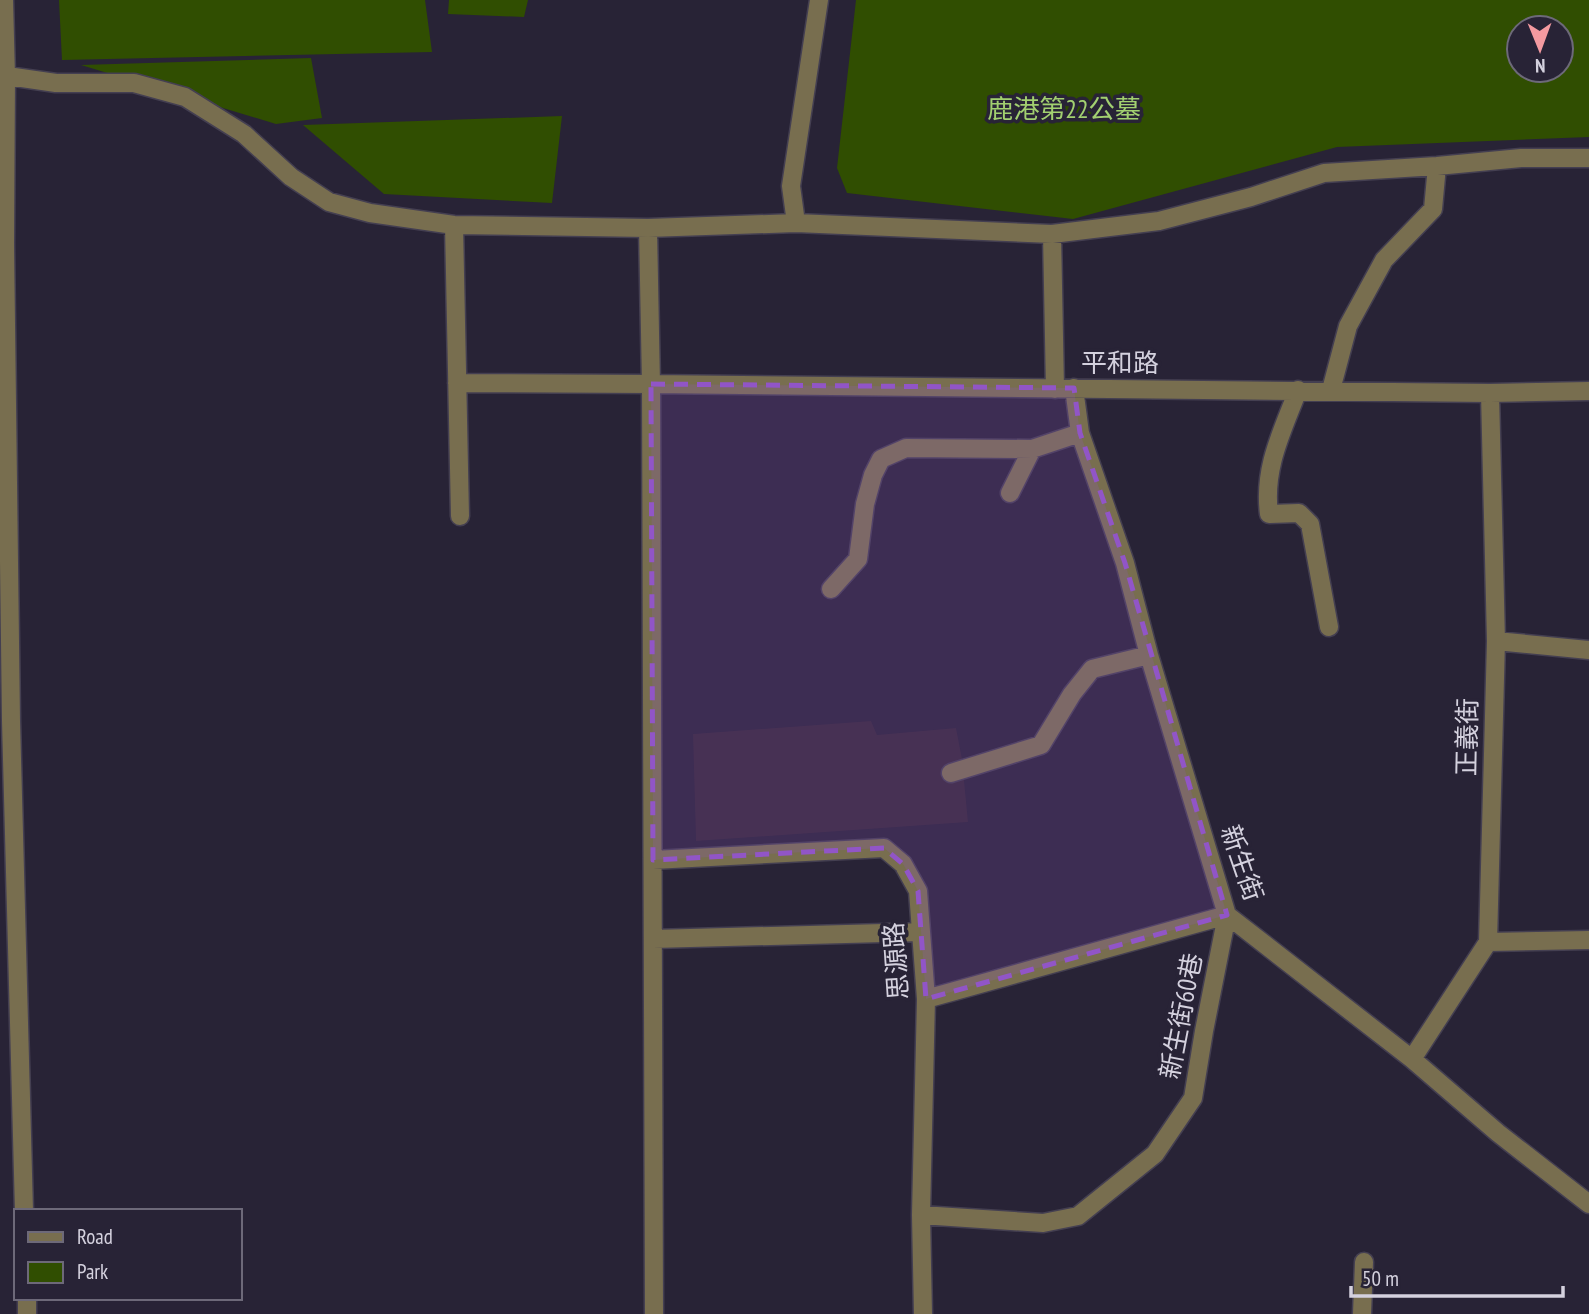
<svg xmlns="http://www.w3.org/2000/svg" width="1589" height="1314" viewBox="0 0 1589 1314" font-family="'PT Sans Narrow','Noto Sans TC',sans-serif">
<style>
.industrial{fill:#352938}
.green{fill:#304e01;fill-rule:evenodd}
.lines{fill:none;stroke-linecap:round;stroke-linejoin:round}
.minor-casing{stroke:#443f51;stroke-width:21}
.minor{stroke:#786e4f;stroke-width:18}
.marked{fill:#9155c7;fill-opacity:0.2;stroke:#9155c7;stroke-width:5;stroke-dasharray:14 9;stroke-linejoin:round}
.labels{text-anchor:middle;stroke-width:7;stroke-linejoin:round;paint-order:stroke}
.park-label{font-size:26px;fill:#a2d070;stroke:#282336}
.street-label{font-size:26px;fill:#d4d1de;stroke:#282336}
</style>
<rect width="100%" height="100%" fill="#282336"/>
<path class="industrial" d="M871,721l6,14 79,-7 6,31 6,63 -272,19 -3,-107z"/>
<path class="green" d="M59,0h366l7,52 -370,8z
M449,0h79l-4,17 -76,-3z
M856,0h733v137l-252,10 -264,72 -226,-26 -10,-25zM1519,28h42v42h-42z
M311,58l11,60 -46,6 -195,-59z
M562,116l-10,87 -168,-9 -81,-69z"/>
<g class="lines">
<defs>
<path id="minor" d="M4,0l2,76 -1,168 6,477 13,490
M0,75l56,8h78l51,14 59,37 47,43 38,25 41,11 84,12 194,3 148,-5 256,11 107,-13 92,-24 73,-24 113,-7 84,-8h68
M796,223l-5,-37 28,-186
M454,225l6,291
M648,228l3,156 3,930
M1052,234l3,155
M457,383l194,1 839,9 99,-2
M1074,388l6,45 45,130 24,92 78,260 185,144 86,74 91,71
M1298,390c-16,42 -35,78 -29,124l30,-1 11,11 19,103
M1331,390l17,-64 36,-66 49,-51 4,-43
M1010,493l22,-44 48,-16
M831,589l27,-30 7,-55 8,-29 8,-16 25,-11 126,1
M1496,641l93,9
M951,773l90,-28 31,-51 20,-25 57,-14
M653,860l231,-12 19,16 15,27 8,108 -5,216 2,99
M653,939l268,-7
M1488,942l101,-2
M1412,1059l76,-117 8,-301 -6,-248
M921,1215l122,8 35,-7 77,-62 38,-56 11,-67 23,-116 -301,84
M27,1298v16
M1362,1314l2,-52"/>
</defs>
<use href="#minor" class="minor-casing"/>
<use href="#minor" class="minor"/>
</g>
<path class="marked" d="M651,384l423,4 6,45 45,130 102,352 -301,84 -8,-108 -15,-27 -19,-16 -231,12z"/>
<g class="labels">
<g class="park-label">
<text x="1064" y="118">鹿港第22公墓</text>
</g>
<g class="street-label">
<text x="1120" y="372">平和路</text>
<text transform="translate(1467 737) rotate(-89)" y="9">正義街</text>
<text transform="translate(1242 863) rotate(71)" y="9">新生街</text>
<text transform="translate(896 961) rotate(-94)" y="9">思源路</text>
<text transform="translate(1181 1016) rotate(-79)" y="9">新生街60巷</text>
</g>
</g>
<rect x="14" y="1209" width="228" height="91" fill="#282336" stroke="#6d6979" stroke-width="2"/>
<rect x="28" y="1232" width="35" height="10" fill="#786e4f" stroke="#6d6979" stroke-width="2"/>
<text x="77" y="1244" font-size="21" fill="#d4d1de">Road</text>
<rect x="28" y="1262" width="35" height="21" fill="#304e01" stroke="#6d6979" stroke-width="2"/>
<text x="77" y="1279" font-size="21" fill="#d4d1de">Park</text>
<g transform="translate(1540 49) rotate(179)"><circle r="33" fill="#282336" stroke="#6d6979" stroke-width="2"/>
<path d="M0-5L12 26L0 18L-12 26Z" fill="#f49aa0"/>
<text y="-10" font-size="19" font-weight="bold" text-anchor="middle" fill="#d4d1de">N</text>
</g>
<path d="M1351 1286v10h212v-10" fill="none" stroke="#d4d1de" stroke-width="3.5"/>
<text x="1362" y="1286" font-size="21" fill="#d4d1de" stroke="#282336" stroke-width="5" paint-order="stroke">50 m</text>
</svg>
